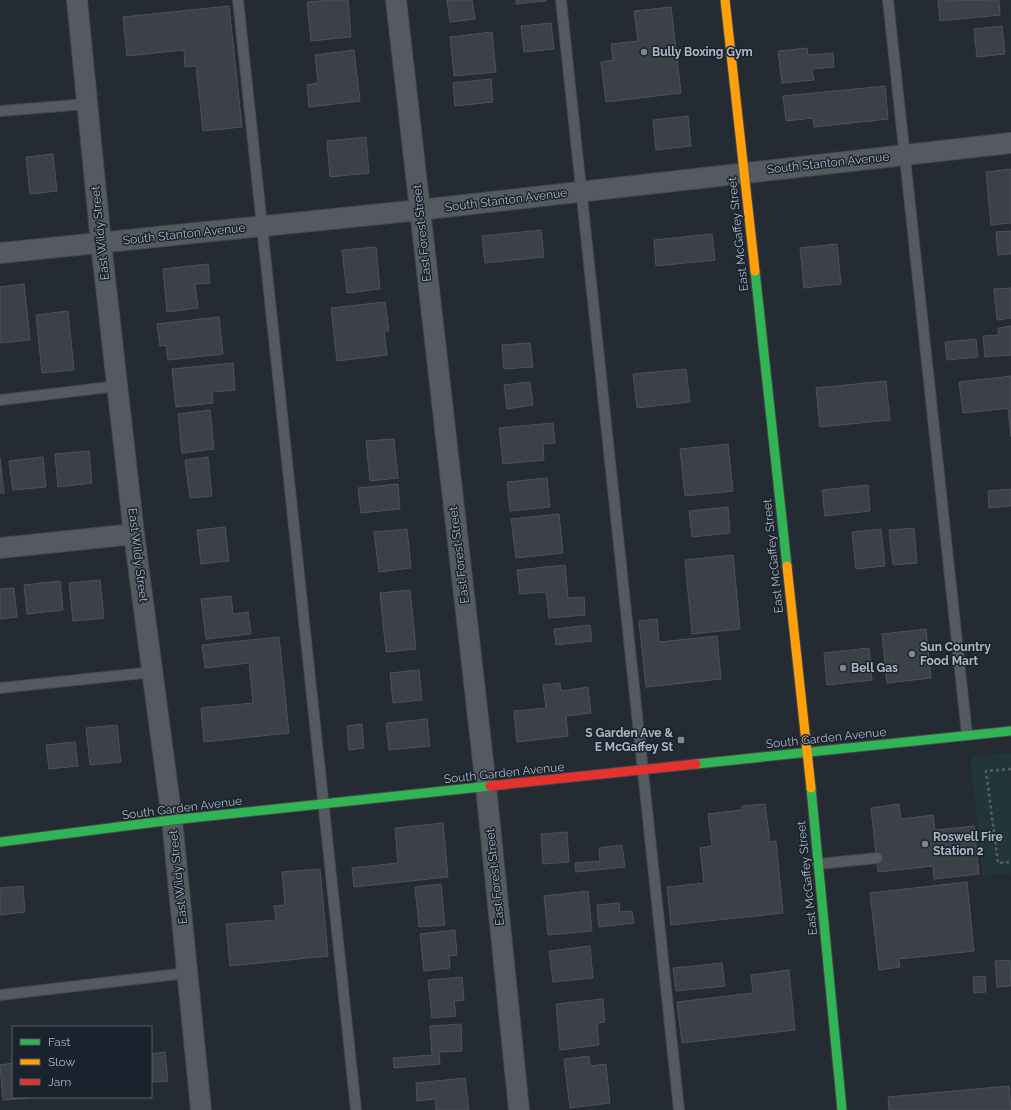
<svg xmlns="http://www.w3.org/2000/svg" width="1011" height="1110" viewBox="0 0 1011 1110" font-family="Raleway,sans-serif">
<style>
.green{fill:#223538}
.building{fill:#3c4147;stroke:#4c535a}
.lines{fill:none;stroke-linecap:round;stroke-linejoin:round}
.lane-casing{stroke:#42474d;stroke-width:12}
.street-casing{stroke:#42474d;stroke-width:22}
.fast-casing{stroke:#42474d;stroke-width:11}
.slow-casing{stroke:#42474d;stroke-width:11}
.jam-casing{stroke:#42474d;stroke-width:11}
.path{stroke:#575d63;stroke-width:2.5;stroke-dasharray:3 3;stroke-linecap:butt}
.lane{stroke:#545a60;stroke-width:10}
.street{stroke:#545a60;stroke-width:20}
.fast{stroke:#30b455;stroke-width:9}
.slow{stroke:#ff9f0a;stroke-width:9}
.jam{stroke:#e5322d;stroke-width:9}
.poi-dot{fill:#7d8792;stroke:#19222d;stroke-width:1.5}
.labels{text-anchor:middle;stroke-width:3;stroke-linejoin:round;paint-order:stroke}
.poi-label{font-size:12px;font-weight:bold;fill:#adb8c5;stroke:#19222d;text-anchor:start}
.street-label{font-size:12px;fill:#adb8c5;stroke:#19222d}
</style>
<rect width="100%" height="100%" fill="#252b32"/>
<path class="green" d="M1011,753v120l-28,3 -13,-119z"/>
<path class="building" d="M331,0h17l3,37 -40,4 -4,-39z
M447,0h25l3,19 -25,3z
M516,0h30v1l-30,3z
M999,0l1,15 -60,6 -2,-20z
M229,6l13,121 -39,4 -7,-65 -11,1 -1,-17 -57,6 -4,-39z
M671,7l10,86 -75,9 -5,-40 12,-2 -2,-16 27,-3 -4,-30z
M551,23l3,26 -30,3 -3,-26z
M1002,26l3,28 -28,3 -3,-28z
M492,32l4,40 -42,4 -4,-39z
M807,48l1,7 25,-2 1,14 -22,2 2,11 -32,3 -4,-32z
M354,50l6,51 -51,6 -2,-22 11,-2 -3,-28z
M491,79l2,23 -38,4 -2,-23z
M885,86l3,33 -74,8 -1,-9 -27,3 -3,-25z
M688,116l3,30 -35,4 -3,-30z
M366,137l3,36 -39,4 -3,-36z
M53,154l4,37 -27,3 -4,-37z
M1011,169v54l-20,2 -5,-53z
M541,230l3,27 -59,6 -3,-27z
M1011,231v23l-13,1 -2,-23z
M712,234l3,26 -59,6 -2,-26z
M837,244l4,40 -37,4 -4,-40z
M376,247l4,42 -33,4 -5,-43z
M208,264l2,19 -15,1 3,24 -31,4 -4,-43z
M24,284l6,56 -30,3v-56z
M1011,288v30l-14,2 -3,-31z
M385,302l4,29h-5l3,24 -50,6 -6,-53z
M68,311l6,59 -32,3 -6,-58z
M219,317l4,37 -55,6 -2,-15 -6,1 -3,-22z
M1011,326v29l-26,2 -2,-21 16,-1 -1,-7z
M976,339l2,18 -31,3 -2,-18z
M530,343l3,24 -29,2 -2,-24z
M233,363l2,27 -23,2 1,11 -37,4 -4,-38z
M686,369l4,33 -53,6 -4,-34z
M1011,376v32l-48,5 -4,-31z
M886,381l4,39 -70,7 -4,-39z
M530,382l3,23 -26,4 -3,-24z
M210,410l4,39 -32,4 -4,-39z
M1008,410h3v27z
M553,423l2,20 -12,1 1,16 -41,4 -4,-36z
M394,439l4,39 -28,3 -4,-40z
M728,444l5,47 -48,5 -5,-47z
M89,451l3,32 -34,4 -3,-33z
M43,457l3,30 -33,3 -4,-29z
M208,457l4,39 -22,2 -5,-38z
M0,458l4,35h-4z
M547,478l3,29 -40,4 -3,-29z
M398,484l2,25 -39,4 -3,-25z
M868,485l2,26 -45,5 -3,-26z
M1011,489v17l-22,2 -1,-17z
M728,507l2,26 -38,4 -3,-26z
M559,514l4,39 -47,5 -5,-39z
M225,527l4,34 -28,3 -4,-34z
M914,528l3,35 -24,2 -4,-35z
M407,529l4,39 -32,4 -5,-40z
M881,529l4,37 -29,3 -4,-37z
M733,555l7,74 -48,5 -7,-74z
M565,565l3,33 16,-1 1,18 -36,3 -3,-26 -26,2 -3,-24z
M100,580l4,38 -31,3 -4,-38z
M60,581l3,29 -36,4 -3,-29z
M14,588l3,29 -17,2v-30z
M410,590l6,59 -30,3 -6,-59z
M231,596l2,18 15,-2 3,22 -45,5 -5,-40z
M657,619l2,23 58,-6 4,43 -75,8 -7,-66z
M590,625l2,16 -36,4 -2,-16z
M926,629l5,49 -44,5 -5,-49z
M279,637l10,96 -85,9 -3,-34 52,-5 -4,-40 -44,5 -3,-23z
M869,648l3,32 -45,5 -3,-32z
M419,670l3,30 -29,3 -3,-30z
M560,683l1,8 27,-4 3,26 -25,3 2,20 -51,6 -3,-31 32,-3 -3,-23z
M427,719l3,27 -41,4 -3,-27z
M362,724l2,24 -15,2 -2,-24z
M117,725l4,37 -31,3 -4,-37z
M75,742l3,24 -29,3 -3,-24z
M765,804l5,38 6,-1 7,72 -112,12 -4,-38 37,-4 -4,-35 12,-2 -4,-32 34,-4v-4z
M899,804l2,15 32,-4 2,15 39,-4 5,48 -45,5 -1,-13 -55,6 -7,-64z
M443,823l5,54 -94,10 -2,-19 46,-5 -3,-35z
M567,832l2,30 -26,2 -2,-30z
M622,845l3,22 -49,5 -1,-9 25,-2 -1,-13z
M320,869l8,87 -98,10 -4,-42 50,-4 -2,-14 11,-1 -3,-33z
M967,882l7,69 -75,8 1,8 -21,3 -9,-77z
M441,884l4,41 -26,2 -4,-40z
M23,886l2,26 -25,3v-27z
M588,891l4,40 -44,4 -4,-39z
M619,903l1,9 12,-1 2,12 -35,4 -2,-22z
M455,930l2,25 -8,1 1,12 -26,3 -4,-37z
M590,946l3,32 -40,4 -4,-31z
M1010,960l1,26 -14,1 -2,-26z
M722,963l3,23 -49,5 -3,-23z
M789,970l6,60 -113,13 -5,-41 76,-9 -2,-18z
M985,976l1,16 -12,1 -1,-16z
M462,977l2,23 -10,1 2,15 -24,2 -4,-38z
M603,999l2,23 -8,1 2,22 -39,5 -4,-46z
M461,1024l1,27 -23,1 1,12 -46,4 -1,-10 39,-3 -2,-29z
M165,1052l3,29 -17,1v-28z
M589,1056l1,10 16,-2 4,39 -40,5 -6,-49z
M13,1063v34l16,1 -26,2 -3,-35z
M465,1078l4,32h-33l-1,-11 -18,2 -1,-18z
M1009,1086l2,24h-122l-1,-13z"/>
<g class="lines">
<defs>
<path id="lane" d="M238,0l118,1110
M561,0l118,1110
M888,0l79,735
M0,111l87,-7
M0,400l118,-14
M0,688l153,-16
M818,864l59,-6
M0,995l187,-22"/>
<path id="street" d="M77,0l24,243 33,291 38,286 29,290
M396,0l90,787 33,323
M0,253l420,-43 591,-67
M0,548l134,-14"/>
<path id="fast" d="M755,271l32,295
M696,764l315,-33
M811,788l31,322
M0,842l172,-22 318,-34"/>
<path id="slow" d="M725,0l30,271
M787,566l24,222"/>
<path id="jam" d="M490,786l206,-22"/>
</defs>
<use href="#lane" class="lane-casing"/>
<use href="#street" class="street-casing"/>
<use href="#fast" class="fast-casing"/>
<use href="#slow" class="slow-casing"/>
<use href="#jam" class="jam-casing"/>
<path class="path" d="M1011,769l-25,2 12,92 13,-1"/>
<use href="#lane" class="lane"/>
<use href="#street" class="street"/>
<use href="#fast" class="fast"/>
<use href="#slow" class="slow"/>
<use href="#jam" class="jam"/>
</g>
<g class="poi-dot">
<circle cx="644" cy="52" r="4"/>
<circle cx="912" cy="654" r="4"/>
<circle cx="843" cy="668" r="4"/>
<rect x="677" y="736" width="8" height="8" rx="2"/>
<circle cx="925" cy="844" r="4"/>
</g>
<g class="labels">
<g class="poi-label">
<text x="652" y="56">Bully Boxing Gym</text>
<text x="920" y="651">Sun Country<tspan x="920" dy="14">Food Mart</tspan></text>
<text x="851" y="672">Bell Gas</text>
<text x="673" y="737" text-anchor="end">S Garden Ave &amp;<tspan x="673" dy="14">E McGaffey St</tspan></text>
<text x="933" y="841">Roswell Fire<tspan x="933" dy="14">Station 2</tspan></text>
</g>
<g class="street-label">
<text transform="translate(828 163) rotate(-6)" y="4">South Stanton Avenue</text>
<text transform="translate(506 200) rotate(-7)" y="4">South Stanton Avenue</text>
<text transform="translate(100 233) rotate(-96)" y="4">East Wildy Street</text>
<text transform="translate(422 233) rotate(-96)" y="4">East Forest Street</text>
<text transform="translate(184 234) rotate(-6)" y="4">South Stanton Avenue</text>
<text transform="translate(738 234) rotate(-96)" y="4">East McGaffey Street</text>
<text transform="translate(138 555) rotate(83)" y="4">East Wildy Street</text>
<text transform="translate(459 555) rotate(-97)" y="4">East Forest Street</text>
<text transform="translate(773 556) rotate(-96)" y="4">East McGaffey Street</text>
<text transform="translate(826 738) rotate(-6)" y="4">South Garden Avenue</text>
<text transform="translate(504 773) rotate(-6)" y="4">South Garden Avenue</text>
<text transform="translate(182 808) rotate(-7)" y="4">South Garden Avenue</text>
<text transform="translate(178 877) rotate(-96)" y="4">East Wildy Street</text>
<text transform="translate(495 877) rotate(-96)" y="4">East Forest Street</text>
<text transform="translate(807 878) rotate(-96)" y="4">East McGaffey Street</text>
</g>
</g>
<rect x="12" y="1026" width="140" height="72" fill="#19222d" stroke="#545e6a"/>
<rect x="20" y="1039" width="20" height="6" fill="#30b455" stroke="#545e6a"/>
<text x="48" y="1046" font-size="12" fill="#adb8c5">Fast</text>
<rect x="20" y="1059" width="20" height="6" fill="#ff9f0a" stroke="#545e6a"/>
<text x="48" y="1066" font-size="12" fill="#adb8c5">Slow</text>
<rect x="20" y="1079" width="20" height="6" fill="#e5322d" stroke="#545e6a"/>
<text x="48" y="1086" font-size="12" fill="#adb8c5">Jam</text>
</svg>
